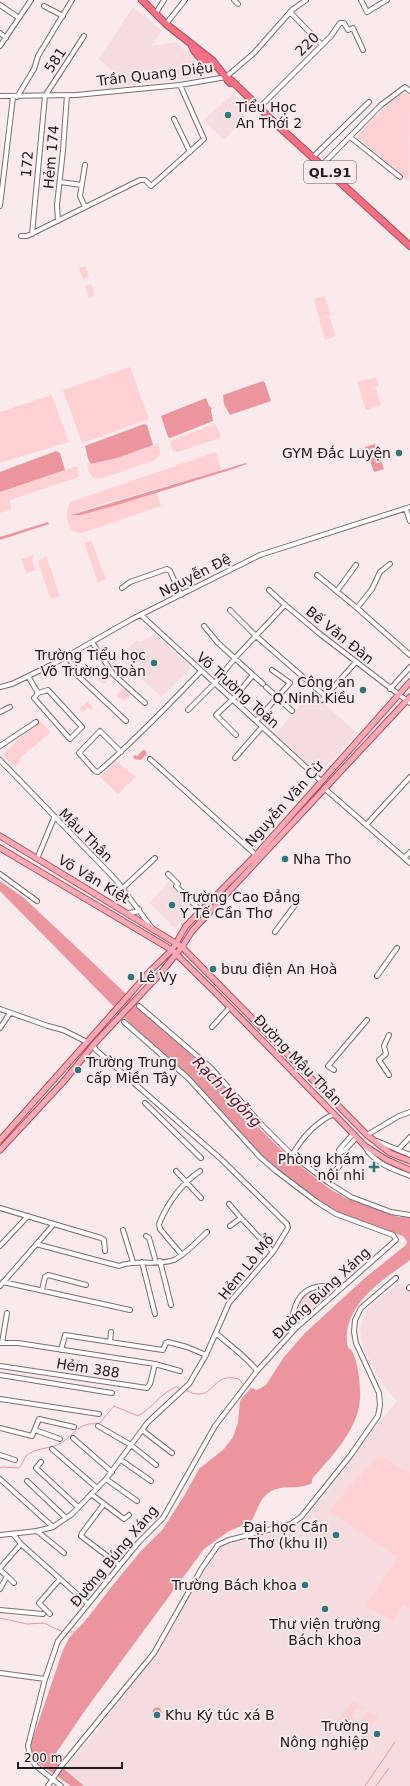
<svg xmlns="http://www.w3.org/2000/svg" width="410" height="1786" viewBox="0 0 410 1786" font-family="'DejaVu Sans',sans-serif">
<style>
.built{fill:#f5dcde}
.green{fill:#ffd0d4}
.water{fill:#eb969f}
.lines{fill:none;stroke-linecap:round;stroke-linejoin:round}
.stream{stroke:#eb969f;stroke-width:1}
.minor-casing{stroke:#7b6e6f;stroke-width:6}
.major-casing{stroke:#ab525f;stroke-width:7}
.highway-casing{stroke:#ab525f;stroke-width:8}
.minor{stroke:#fff;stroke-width:4}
.major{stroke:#faa9b5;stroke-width:5}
.highway{stroke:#f66f84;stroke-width:6}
.poi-dot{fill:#2d777b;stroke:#faeaeb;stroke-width:1.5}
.labels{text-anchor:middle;stroke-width:4;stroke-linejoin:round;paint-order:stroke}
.shield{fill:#faeaeb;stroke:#615959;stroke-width:1}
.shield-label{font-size:13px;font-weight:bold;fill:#201b1b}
.street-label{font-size:14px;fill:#201b1b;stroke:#faeaeb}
.poi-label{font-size:14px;fill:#201b1b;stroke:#faeaeb;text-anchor:start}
.water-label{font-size:15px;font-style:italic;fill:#5b1022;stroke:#faeaeb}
</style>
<rect width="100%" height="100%" fill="#faeaeb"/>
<path class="built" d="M133,7l29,24 -11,15 25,-4 29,28 -3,7 -80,9v-6l-6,8 -9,1v-7l8,-9 -16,-14z
M233,94l19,15 -28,31 -21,-20z
M155,634l36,34 -29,29 -46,-40 22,-17 2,2z
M311,692l46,41 -39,42 -43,-40z
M168,882l27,25 -17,19 -4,1 -24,-24z
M400,1283l10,6v497h-326l-20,-17 34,-39 43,-59 79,-124 80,-22 42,-52 23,-34 32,-38 -15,-17 -19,-36 -3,-18 2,-8 6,-14z"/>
<path class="green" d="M406,93l4,3 -1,86 -52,-45 18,-21 4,-1 1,-3 19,-17z
M85,266l4,11 -6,2 -4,-11z
M91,284l4,11 -6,2 -4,-11z
M325,296l6,19 -12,3 -5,-19z
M329,316l7,20 -11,4 -6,-21z
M130,367l19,52 -67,24 -19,-53z
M376,377l3,9 -12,4 9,-2 5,17 -15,5 -9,-28z
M52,395l17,47 -69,21v-51z
M215,424l6,11 -1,3 -42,14 -5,-1 -3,-9 2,-2z
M159,443l1,11 -5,6 -55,19c-9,0 -11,-6 -13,-14l30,-7z
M216,452l6,18 -123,35 -28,10h10l75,-23 5,14 -79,27h-5l-6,-4c-5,-10 -8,-20 2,-28z
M77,466l2,11 -69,23 1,9 -11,4v-21z
M90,541l2,1 14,37 -8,4 -14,-40z
M34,555l-2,4 4,11 -10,3 -5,-14z
M46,556l14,40 -8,3 -2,-1 -12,-37z
M104,666l8,10 -8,8 -10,-8z
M124,687l8,7 -8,7 -8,-6z
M88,701l5,7 -2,2 -3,-3 -5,5 -4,-3z
M39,720l12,12 -31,26 1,3 -6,6 -13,-12z
M115,760l21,17 -18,17 -18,-17z
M324,1288l11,1 -41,36c1,-21 8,-35 30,-37z
M379,1455l31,18v135l-7,-3 -10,16 -27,-16 32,-48 -69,-47z
M353,1701l11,8 -2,2 -5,-4 -6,9 9,7 8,-12 10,6 -11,15 6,6 -4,4 -7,-5 2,-2 -5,-3 -1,2 -20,-15z"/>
<path class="water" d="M263,381l2,2 6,18 -41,14 -6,-11 -1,-9z
M206,398l3,8 3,2 -1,2 2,11 -43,17 -2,-1 -7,-21z
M144,424l3,1 6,20 -36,13 -26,6 -3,-5 -3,-13z
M375,444l9,25 -10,3 -9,-25z
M56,451l4,2 5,17 -65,22v-20z
M246,463l1,1 -14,5 -116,36 -36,10h-10z
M48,522l1,2 -49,16v-3z
M143,750l3,1 1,3 -6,6 -6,-1 -2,-2 2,-2 2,1z
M0,881l24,17 197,185 39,46 31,30 39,30 16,9 53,19 11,-1v44c-25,19 -58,38 -63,72 0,4 -1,10 1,15 2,4 1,0 4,4 6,11 9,36 8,48 -2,31 -29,58 -48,80v4c-15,9 -34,-2 -48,14 -6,7 -8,17 -13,25l-22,9 -25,18 -118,160 -32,47 3,7 27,23h-13l-33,-23 -6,-10 -1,-9 32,-94 6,-12 16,-17 32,-41 24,-29 22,-22 21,-33 15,-27 25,-20 9,-12 5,-14 2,-22 11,-13 6,2 9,-5 18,-28 21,-24 61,-56 40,-32 1,-4 -4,-5 -56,-18 -27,-16 -53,-40 -72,-79 -62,-57 -133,-135z
M152.5 1712a4.5 4.5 0 1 1 9 0a4.5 4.5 0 1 1-9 0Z"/>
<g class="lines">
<path class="stream" d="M185,1390c4,1 8,4 12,4 18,2 16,-22 42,-15l5,7
M0,1468l3,-1 16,1c4,-4 5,-10 8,-13 9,-7 20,-6 30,-10 17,-7 19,-24 42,-21l15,-18 24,10c14,-8 23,-23 38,-29l6,2
M0,1618l27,6 17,-1 19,9
M68,1632h7
M365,1786l30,-44
M376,1786l13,-18"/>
<defs>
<path id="minor" d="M234,0l4,4
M361,0l6,12 20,-12
M0,5l19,13
M44,6l19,10
M290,12l31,32
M156,13l8,-13
M166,24l19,-24
M0,33l6,5
M0,46l31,-46
M0,96l76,-1 104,-10 46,-8 28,-24 38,-43 14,-10
M17,97l17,-28 4,-13 34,-56
M259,108l72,-72 9,-13h4l4,7 5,-2 10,22
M174,119l16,33
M350,137l50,40
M313,157l56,-55
M85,165l-5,31 5,11
M322,165l59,-60 24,-18 5,4
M60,182l22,3
M0,206l13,-109
M58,221l-1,-16 6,-55 4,-55
M32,234l13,-138 39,-60
M21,236h6l113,-56h5l6,6 53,-47 -24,-54
M406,509l4,12
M317,575l40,33 53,47
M122,588l8,-6 37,-13 3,2 11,24
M269,590l14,13 37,31 90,69
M337,591l19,-26
M357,608l15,-19 8,-17 10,-8
M230,610l26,26 69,60
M141,615l180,166
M204,626l14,17 45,41
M92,642l21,32 32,29
M67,656l8,12v5l51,48
M28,676l10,17 10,-3 34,37 -12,12 -36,-41 4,-5
M0,687l12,-3 43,-21 77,-44 128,-64 150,-48
M266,687l26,24
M390,689l20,-22
M322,700l34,-38
M188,710l27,-27 20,-25 50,-53
M0,712l10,-5
M256,721l34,-38 -18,-13
M236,735l-20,-20 17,-16 20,-24
M0,746l36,-24
M121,752l-21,-21 -21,22 16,18 3,1c36,-31 70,-66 103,-101
M235,758l27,-31
M150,759l106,96
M0,760l116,120 36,48
M324,788l86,75
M366,825l44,-48
M404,858l6,-6
M37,859l17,-41
M0,874l37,27
M168,874l10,10 -2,2 25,25
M123,888l32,-30
M128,913l8,-1 3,-3
M275,932l20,-27
M377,976l20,-28
M139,1006l72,62 51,57 30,30 37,28 22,14 40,15 19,3
M0,1009l48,17 15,4 24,12
M212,1027l18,-20
M0,1028l10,-15
M334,1070l-6,-4 39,-46
M389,1075l-10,-15 7,-6 -2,-8 5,-11
M145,1103l56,55
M367,1135l32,-19 11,-4
M377,1141l33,14
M365,1147c10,17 28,22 45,29
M339,1150l14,-16
M398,1150l12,-13
M292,1155c10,-17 24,-33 42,-41
M176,1171l25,27
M327,1181l13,-16 -4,-4 2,-7 7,-4 11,-12
M229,1204l12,14 -11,8
M0,1208l101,30 3,2 1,11
M241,1218l32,34
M123,1230l10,32
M146,1236l3,2 7,24
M36,1244l83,22c18,-7 39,0 55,-6 10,-5 25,-20 33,-28
M0,1246l28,-30
M182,1255l-22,-26 -1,-5c9,-22 21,-39 41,-53
M160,1261l11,44
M142,1262l13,52
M3,1282l127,28
M0,1286l54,-62
M409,1288l1,-1
M42,1290l3,-13 3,-2 38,10
M111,1332l-1,10 53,8 3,-7 2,-1 19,5 19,8
M292,1332c-1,-23 6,-46 33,-46 5,0 10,0 15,3
M216,1333c13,12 32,25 41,38
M0,1343h18l137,21 25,7
M2,1343l5,-30
M61,1350l4,-15 45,7
M0,1366l147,22 3,-4 5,-20
M0,1375l112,18
M0,1399l99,15
M98,1426l33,19 25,20
M0,1428l32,8 7,-17 35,8
M35,1430l25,9
M142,1430l30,23
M73,1438l39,34
M52,1449l45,39
M0,1455l15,5
M121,1460l30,21
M41,1462l-5,6 42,39
M0,1479l53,48
M106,1479l31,22
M27,1481l39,37
M91,1494l33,25 5,-4
M104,1504l-22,29 -1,3 38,29
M37,1531l27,22
M13,1534l8,10 67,60
M0,1535l37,-4 16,-4 19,-13 34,-35 42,-57 41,-38 17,-29 23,-52 44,-51 15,-24 -1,-4 -66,-65 -125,-109 -3,-5
M0,1568l21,-24
M0,1570l7,6 -7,13
M7,1576l7,7
M0,1610l43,4
M50,1614l-11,-11 21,-24
M0,1673l45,6
M48,1786l14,-21 92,-112 48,-85 16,-23 11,-5 62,-16 10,-7 49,-61 28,-40 2,-11 -1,-12 -23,-50 -2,-11 1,-12 6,-12 35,-30
M61,1786l-25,-20 -5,-7 -3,-13 17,-67 13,-38 80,-98 25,-25 52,-92 42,-55 39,-43 100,-88 -3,-5 -57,-21 -19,-12 -41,-31 -16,-14 -72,-79 -64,-56"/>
<path id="major" d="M0,836l182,111 185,188 23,18 20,8
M0,848l172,102 47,46 146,150 22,14 23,10
M0,1140l152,-171 20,-19 14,-24 70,-71 154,-173
M0,1150l64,-69 31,-38 64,-68 23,-28 10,-16 218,-234"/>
<path id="highway" d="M142,0l24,24 47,37 17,22
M192,46c3,9 14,18 23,20
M228,79l3,1 44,43 135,123"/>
</defs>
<use href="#minor" class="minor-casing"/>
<use href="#major" class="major-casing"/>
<use href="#highway" class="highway-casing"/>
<use href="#minor" class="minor"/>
<use href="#major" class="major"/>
<use href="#highway" class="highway"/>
</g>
<g class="poi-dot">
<circle cx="228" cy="115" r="4"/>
<circle cx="399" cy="453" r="4"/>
<circle cx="154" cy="663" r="4"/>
<circle cx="363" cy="690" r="4"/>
<circle cx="285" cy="859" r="4"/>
<circle cx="172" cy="905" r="4"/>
<circle cx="213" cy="969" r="4"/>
<circle cx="131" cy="977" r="4"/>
<circle cx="78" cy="1070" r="4"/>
<path d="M372 1161h4v4h4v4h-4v4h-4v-4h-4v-4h4z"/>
<circle cx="336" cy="1535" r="4"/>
<circle cx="305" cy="1585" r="4"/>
<circle cx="325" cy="1609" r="4"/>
<circle cx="157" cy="1715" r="4"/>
<circle cx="377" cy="1734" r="4"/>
</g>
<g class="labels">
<rect class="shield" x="304" y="161" width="52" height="22" rx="3"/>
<g class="shield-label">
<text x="330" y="177">QL.91</text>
</g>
<g class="street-label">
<text transform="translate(307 44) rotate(-45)" y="5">220</text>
<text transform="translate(55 60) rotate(-56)" y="5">581</text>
<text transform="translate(155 74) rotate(-7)" y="5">Trần Quang Diệu</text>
<text transform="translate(51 157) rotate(-85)" y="5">Hẻm 174</text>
<text transform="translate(27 164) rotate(-85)" y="5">172</text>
<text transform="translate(195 575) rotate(-27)" y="5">Nguyễn Đệ</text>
<text transform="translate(340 635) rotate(39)" y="5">Bế Văn Đàn</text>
<text transform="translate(238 690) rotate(42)" y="5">Võ Trường Toản</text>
<text transform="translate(284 804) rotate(-48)" y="5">Nguyễn Văn Cừ</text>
<text transform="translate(86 835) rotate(45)" y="5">Mậu Thân</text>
<text transform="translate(94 879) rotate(31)" y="5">Võ Văn Kiệt</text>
<text transform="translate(298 1060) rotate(46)" y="5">Đường Mậu Thân</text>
<text transform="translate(246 1267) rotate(-51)" y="5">Hẻm Lò Mổ</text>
<text transform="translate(321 1293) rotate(-43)" y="5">Đường Búng Xáng</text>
<text transform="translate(88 1368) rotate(9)" y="5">Hẻm 388</text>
<text transform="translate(114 1556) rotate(-50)" y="5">Đường Búng Xáng</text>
</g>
<g class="poi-label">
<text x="236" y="112">Tiểu Học<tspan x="236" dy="16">An Thới 2</tspan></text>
<text x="391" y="458" text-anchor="end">GYM Đắc Luyện</text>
<text x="146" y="660" text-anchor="end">Trường Tiểu học<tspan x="146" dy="16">Võ Trường Toàn</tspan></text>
<text x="355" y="687" text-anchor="end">Công an<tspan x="355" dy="16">Q.Ninh Kiều</tspan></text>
<text x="293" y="864">Nha Tho</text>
<text x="180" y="902">Trường Cao Đẳng<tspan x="180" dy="16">Y Tế Cần Thơ</tspan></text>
<text x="221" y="974">bưu điện An Hoà</text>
<text x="139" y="982">Lê Vy</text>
<text x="86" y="1067">Trường Trung<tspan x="86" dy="16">cấp Miền Tây</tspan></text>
<text x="365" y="1164" text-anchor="end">Phòng khám<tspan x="365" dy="16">nội nhi</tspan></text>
<text x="328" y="1532" text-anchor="end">Đại học Cần<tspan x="328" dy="16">Thơ (khu II)</tspan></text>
<text x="297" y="1590" text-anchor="end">Trường Bách khoa</text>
<text x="325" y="1629" text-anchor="middle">Thư viện trường<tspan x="325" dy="16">Bách khoa</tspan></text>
<text x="165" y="1720">Khu Ký túc xá B</text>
<text x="369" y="1731" text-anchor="end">Trường<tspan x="369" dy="16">Nông nghiệp</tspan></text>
</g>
<g class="water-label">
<text transform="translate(227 1092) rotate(46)" y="5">Rạch Ngỗng</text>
</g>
</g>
<path d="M18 1762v6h104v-6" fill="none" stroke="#201b1b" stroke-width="2"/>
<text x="24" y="1762" font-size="12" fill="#201b1b" stroke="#faeaeb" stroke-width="3" paint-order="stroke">200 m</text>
</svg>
